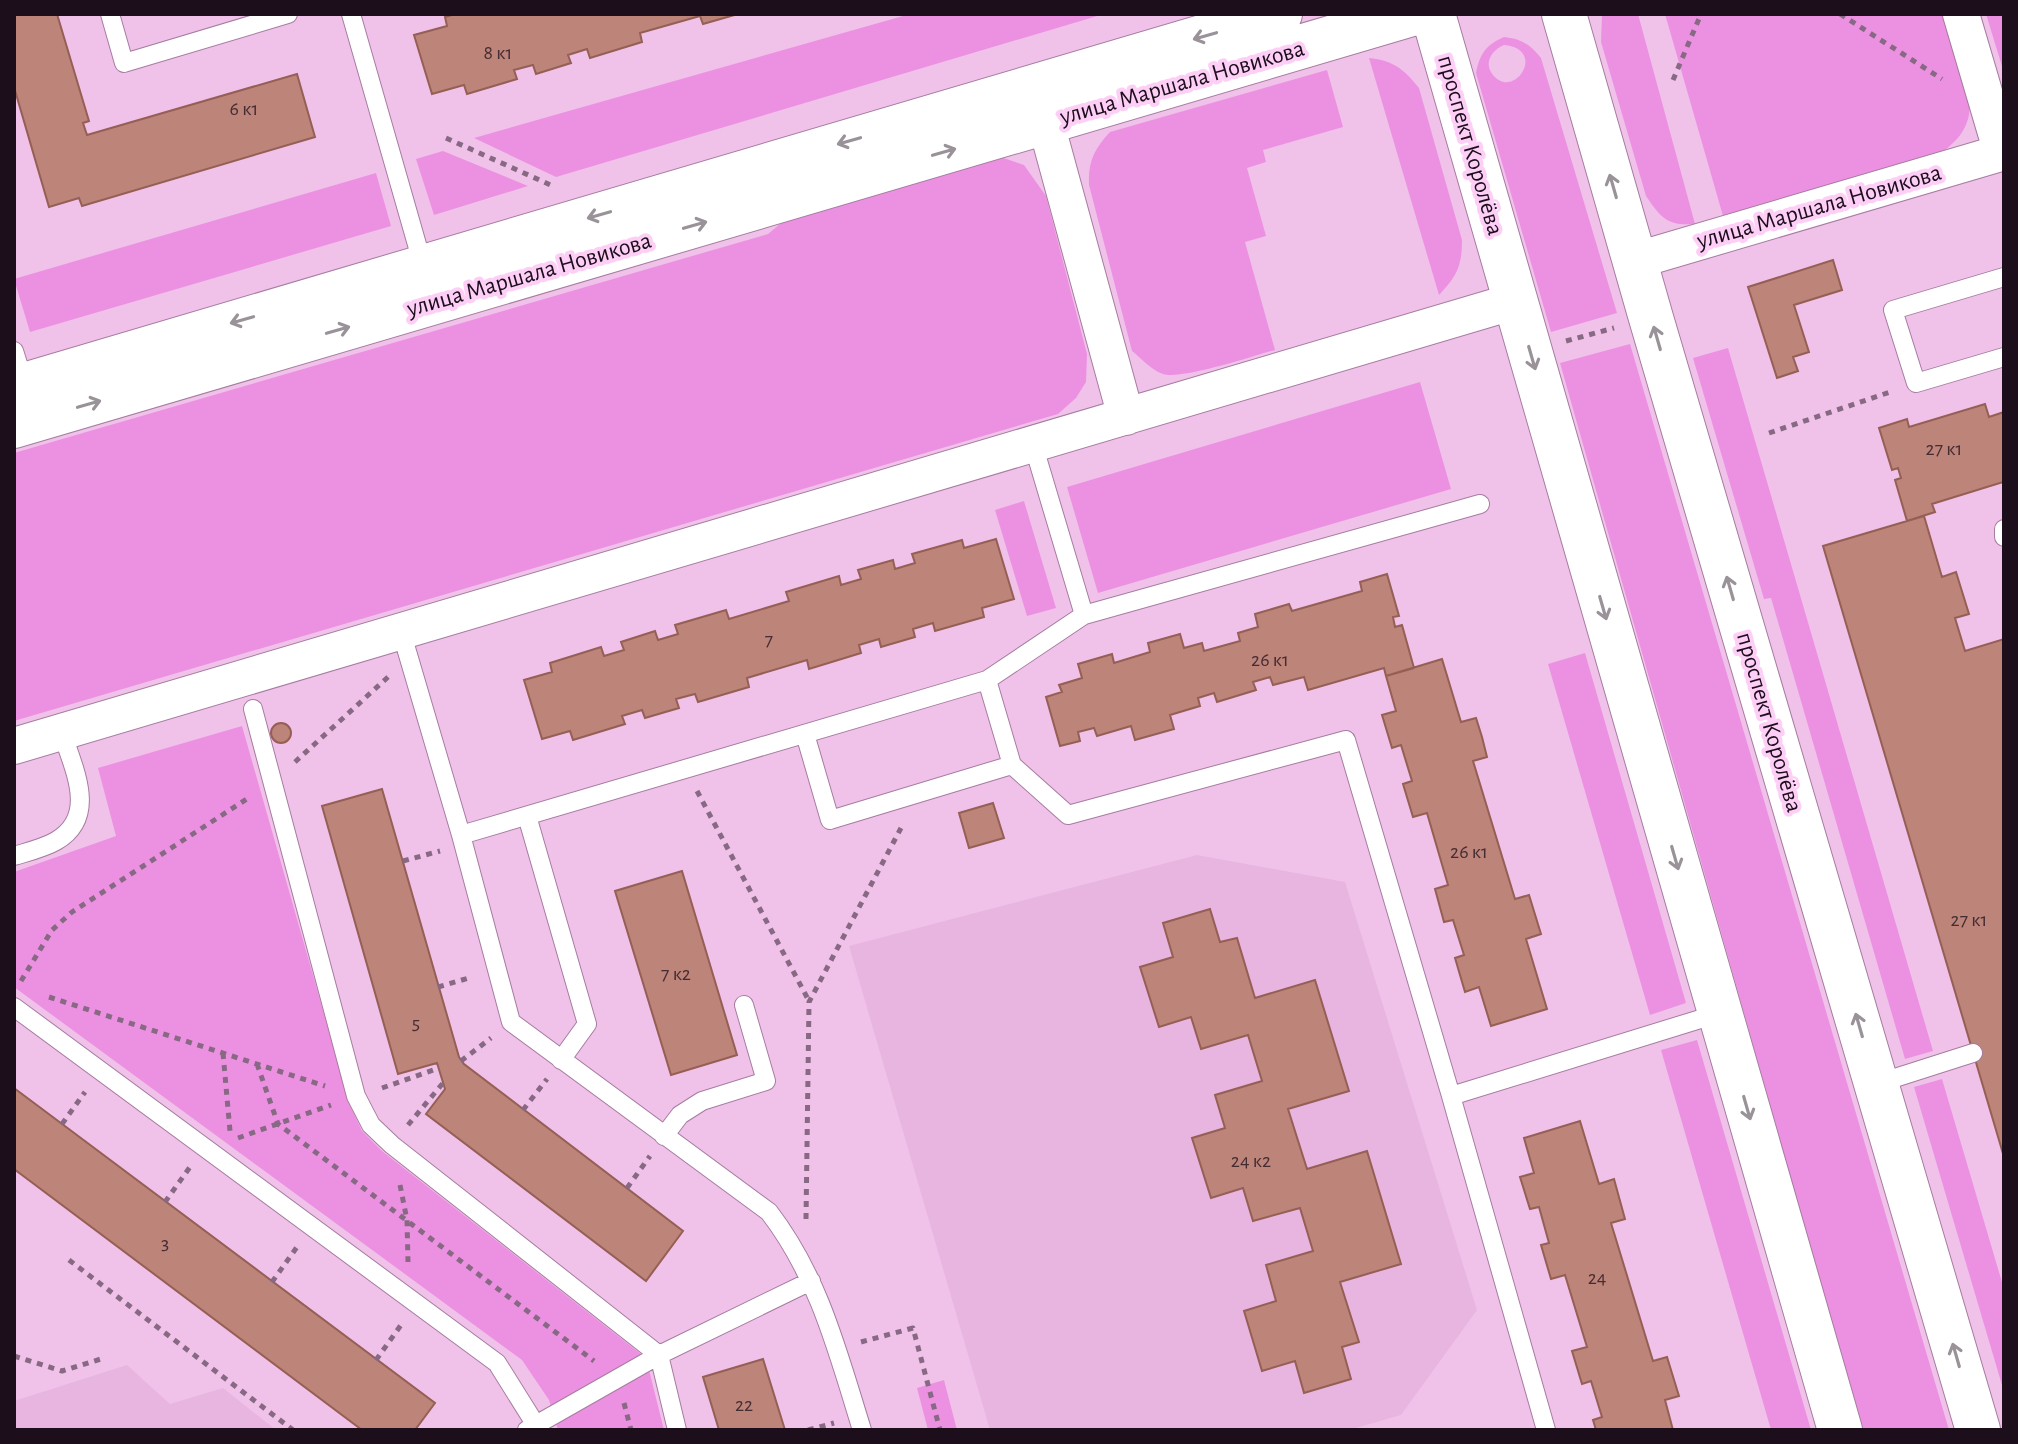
<svg xmlns="http://www.w3.org/2000/svg" width="2018" height="1444" viewBox="0 0 2018 1444" font-family="'Alegreya Sans',sans-serif">
<style>
.built{fill:#e8b5e1}
.green{fill:#ec91e2;fill-rule:evenodd}
.building{fill:#bd8479;stroke:#955f55;stroke-width:2}
.lines{fill:none;stroke-linecap:round;stroke-linejoin:round}
.service-casing{stroke:#a67ca0;stroke-width:20}
.minor-casing{stroke:#a67ca0;stroke-width:38}
.tertiary-casing{stroke:#a67ca0;stroke-width:46}
.path{stroke:#886984;stroke-width:5;stroke-dasharray:6 6;stroke-linecap:butt}
.service{stroke:#fff;stroke-width:18}
.minor{stroke:#fff;stroke-width:36}
.tertiary{stroke:#fff;stroke-width:44}
.oneway{stroke:#999399}
.labels{text-anchor:middle;stroke-width:8;stroke-linejoin:round;paint-order:stroke}
.number-label{font-size:20px;fill:#452c33}
.street-label{font-size:24px;fill:#1d0e1c;stroke:#fdcff6}
</style>
<rect width="100%" height="100%" fill="#f0c2e9"/>
<path class="built" d="M1197,855l148,27 132,428 -76,105 -52,15h-359l-141,-484z
M127,1365l43,39 53,-16 53,42h-262v-29z"/>
<path class="green" d="M910,14h194l-548,163 -82,-39z
M1602,14h36l57,210c-28,2 -34,-6 -49,-28l-45,-154z
M1665,14h277c9,26 34,80 26,105 -4,14 -12,22 -23,31l-222,66z
M1986,14h18v59z
M1504,37c17,2 26,7 37,21l76,255 -66,19 -75,-259c4,-20 10,-28 28,-36zM1504,45c44,4 10,56 -11,30 -10,-12 -1,-25 11,-30z
M1369,58c24,2 36,12 50,30l43,152c0,26 -5,36 -23,55z
M1327,70l16,57 -80,23 3,12 -19,6 19,68 -21,6 30,108c-22,6 -93,30 -112,24 -12,-4 -21,-15 -31,-23l-43,-166c-1,-23 5,-36 21,-53z
M443,151l85,35 -94,29 -18,-56z
M998,156l26,9 22,31 41,158 -1,28 -10,16 -18,16 -1044,307v-268l754,-219 24,-20z
M376,173l15,53 -361,106 -16,-53z
M1630,344l319,1086h-87l-302,-1067z
M1728,348l205,703 -28,8 -134,-461 -7,1 -71,-241z
M1420,382l31,107 -353,104 -31,-106z
M1024,501l32,107 -29,8 -32,-106z
M1585,653l101,350 -36,12 -102,-351z
M242,726l108,379 12,26 20,20 264,207 18,72h-106l-9,-30 -27,-40 -508,-373v-115l102,-36 -18,-68z
M1697,1040l114,390h-40l-110,-380z
M1942,1079l62,210v103l-90,-305z
M944,1380l13,50h-29l-11,-42z"/>
<path class="building" d="M14,14h43l32,107 -6,2 4,12 210,-61 18,63 -233,69 -3,-8 -30,9 -35,-120z
M455,14h283l-35,10 -3,-8 -60,17 2,9 -52,16 -3,-9 -19,6 3,8 -35,11 -3,-9 -19,5 3,9 -50,15 -3,-9 -32,9 -18,-59 33,-9 -2,-9z
M1833,260l9,30 -48,15 15,47 -16,5 5,14 -21,7 -29,-91z
M1985,404l4,13 15,-5v75l-1,-5 -71,22 3,8 -28,9 -12,-41 6,-2 -3,-10 -6,2 -13,-42 28,-9 2,8z
M1924,516l18,61 14,-5 13,42 -14,4 10,33 39,-12v518l-181,-611z
M996,539l18,60 -32,9 2,9 -49,14 -2,-8 -20,6 2,8 -34,10 -2,-8 -20,6 2,8 -52,16 -2,-9 -60,18 2,9 -51,15 -3,-8 -19,5 3,9 -34,10 -3,-8 -20,6 3,8 -52,16 -3,-9 -28,8 -18,-59 28,-8 -2,-9 51,-16 3,9 20,-6 -3,-8 34,-11 3,9 20,-6 -3,-9 51,-15 3,9 60,-18 -3,-9 53,-16 2,9 20,-6 -3,-9 35,-10 2,9 20,-6 -3,-9 50,-14 2,8z
M1387,574l12,42 -6,1 2,10 7,-2 12,43 -28,8 -2,-8 -76,22 -4,-13 -31,8 -3,-8 -17,5 3,8 -39,12 -3,-9 -16,5 2,8 -30,9 4,14 -39,11 -4,-14 -34,10 -3,-8 -16,4 2,9 -20,5 -14,-49 16,-5 -3,-7 23,-7 -4,-14 34,-10 2,9 36,-11 -2,-9 32,-9 4,14 18,-5 2,8 36,-10 -2,-8 20,-6 -3,-13 34,-10 3,7 70,-20 -2,-9z
M1442,659l19,63 15,-4 6,19 5,20 -14,4 42,138 14,-4 12,39 -15,5 21,70 -56,17 -12,-39 -14,5 -10,-34 9,-3 -11,-35 -9,2 -9,-33 13,-4 -21,-72 -14,4 -10,-33 9,-3 -11,-36 -9,3 -10,-33 14,-4 -10,-35z
M271 733a10 10 0 1 1 20 0a10 10 0 1 1-20 0Z
M382,789l77,268 5,7 219,167 -37,50 -220,-167 19,-25 -8,-26 -39,11 -76,-268z
M993,803l11,35 -35,10 -10,-35z
M682,871l55,184 -66,20 -56,-184z
M1210,909l10,33 17,-4 18,60 60,-18 34,111 -61,18 19,60 60,-18 34,113 -61,18 19,60 -17,5 9,32 -47,14 -9,-32 -33,10 -18,-60 32,-10 -10,-36 47,-14 -13,-43 -47,13 -10,-33 -32,10 -19,-60 33,-10 -10,-33 47,-14 -14,-46 -47,14 -10,-32 -32,10 -19,-60 33,-10 -10,-34z
M14,1088l421,315 -20,27h-53l-348,-261z
M1580,1121l19,63 15,-5 11,40 -14,4 42,138 14,-4 12,39 -14,4 8,30h-77l-3,-10 9,-3 -11,-36 -9,3 -10,-33 15,-4 -22,-72 -14,4 -10,-34 8,-2 -10,-36 -9,2 -10,-32 14,-4 -10,-35z
M763,1359l22,71h-66l-16,-53z"/>
<g class="lines">
<defs>
<path id="service" d="M110,14l14,49 164,-49
M351,14l73,255
M2004,277l-111,33 23,73 88,-26
M14,351l11,35
M2004,529v8
M1084,615l396,-111
M401,631l60,204 50,187 258,190c50,65 69,141 93,218
M987,680l25,85 56,50 278,-75 105,356
M253,709l103,387 15,29 21,20 267,210 18,75
M805,734l25,86 182,-55
M527,816l60,208 -26,36
M461,835l526,-155 97,-65 -51,-171
M14,856c13,-4 30,-8 42,-15 43,-25 17,-73 6,-109
M14,1007l483,356 42,67
M1876,1084l97,-31
M664,1136l16,-21 22,-14 64,-20 -22,-76
M527,1430l132,-75 152,-74
M1546,1430l-95,-334 269,-83"/>
<path id="minor" d="M1961,14l41,139
M1039,98l87,319
M1634,261l370,-109
M14,746l1501,-445"/>
<path id="tertiary" d="M1433,14l407,1416
M1564,14l87,304 327,1112
M14,388l1266,-374
M14,426l1398,-412"/>
</defs>
<use href="#service" class="service-casing"/>
<use href="#minor" class="minor-casing"/>
<use href="#tertiary" class="tertiary-casing"/>
<path class="path" d="M1840,14l102,65
M1673,80l28,-66
M446,138l109,49
M1566,341l48,-13
M1769,433l124,-42
M295,762l93,-85
M697,791l112,210
M403,861l37,-10
M21,981l31,-51 20,-18 178,-115
M438,987l34,-10
M49,997l276,89
M223,1053l7,78
M461,1061l30,-23
M257,1064l21,60 316,237
M382,1088l57,-20
M523,1110l24,-31
M62,1124l23,-32
M408,1125l35,-42
M238,1138l93,-33
M400,1185l7,35 1,42
M627,1188l23,-32
M165,1202l25,-35
M806,1219l3,-217 92,-174
M69,1260l224,170
M272,1282l25,-35
M861,1342l52,-14 27,102
M14,1356l48,15 42,-13
M376,1360l25,-35
M624,1403l7,27
M808,1430l26,-7"/>
<use href="#service" class="service"/>
<use href="#minor" class="minor"/>
<use href="#tertiary" class="tertiary"/>
</g>
<defs><path id="oneway-shaft" d="M-6 0H5M1.5-3L5.5 0L1.5 3" fill="none" stroke-width="1.6" stroke-linecap="round" stroke-linejoin="round" transform="scale(2)"/></defs>
<g class="oneway">
<use href="#oneway-shaft" transform="translate(1205 36) rotate(164)"/>
<use href="#oneway-shaft" transform="translate(849 141) rotate(164)"/>
<use href="#oneway-shaft" transform="translate(944 152) rotate(-16)"/>
<use href="#oneway-shaft" transform="translate(1613 186) rotate(-106)"/>
<use href="#oneway-shaft" transform="translate(599 215) rotate(164)"/>
<use href="#oneway-shaft" transform="translate(695 225) rotate(-16)"/>
<use href="#oneway-shaft" transform="translate(242 320) rotate(164)"/>
<use href="#oneway-shaft" transform="translate(338 330) rotate(-16)"/>
<use href="#oneway-shaft" transform="translate(1657 338) rotate(-106)"/>
<use href="#oneway-shaft" transform="translate(1532 358) rotate(74)"/>
<use href="#oneway-shaft" transform="translate(89 404) rotate(-16)"/>
<use href="#oneway-shaft" transform="translate(1730 588) rotate(-106)"/>
<use href="#oneway-shaft" transform="translate(1603 608) rotate(74)"/>
<use href="#oneway-shaft" transform="translate(1675 858) rotate(74)"/>
<use href="#oneway-shaft" transform="translate(1859 1025) rotate(-106)"/>
<use href="#oneway-shaft" transform="translate(1747 1108) rotate(74)"/>
<use href="#oneway-shaft" transform="translate(1956 1355) rotate(-106)"/>
</g>
<g class="labels">
<g class="number-label">
<text x="498" y="59">8 к1</text>
<text x="244" y="115">6 к1</text>
<text x="1944" y="455">27 к1</text>
<text x="769" y="646">7</text>
<text x="1270" y="666">26 к1</text>
<text x="1469" y="858">26 к1</text>
<text x="1969" y="926">27 к1</text>
<text x="676" y="980">7 к2</text>
<text x="416" y="1029">5</text>
<text x="1251" y="1167">24 к2</text>
<text x="165" y="1249">3</text>
<text x="1597" y="1284">24</text>
<text x="744" y="1411">22</text>
</g>
<g class="street-label">
<text transform="translate(1182 82) rotate(-16)" y="8">улица Маршала Новикова</text>
<text transform="translate(1471 145) rotate(74)" y="8">проспект Королёва</text>
<text transform="translate(1819 206) rotate(-16)" y="8">улица Маршала Новикова</text>
<text transform="translate(529 274) rotate(-16)" y="8">улица Маршала Новикова</text>
<text transform="translate(1770 722) rotate(74)" y="8">проспект Королёва</text>
</g>
</g>
<rect width="2018" height="1444" fill="none" stroke="#1d0e1c" stroke-width="32"/>
</svg>
